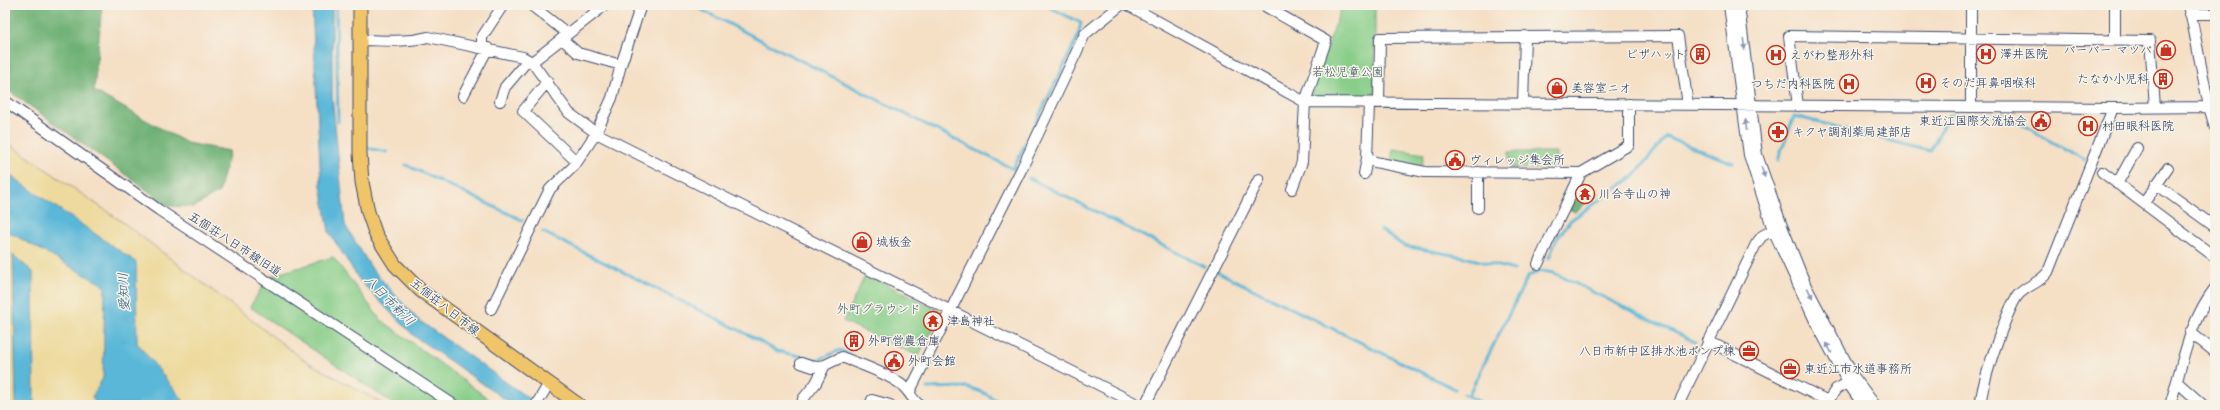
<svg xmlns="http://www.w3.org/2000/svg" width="2220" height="410" viewBox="0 0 2220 410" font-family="Kalam,'Klee One',sans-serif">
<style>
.green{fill:#88ce89;stroke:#527e74}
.forest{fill:#6eb175;stroke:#44706a}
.sand{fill:#eeda9e;stroke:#84847e}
.water{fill:#5ab7d8;stroke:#3a739b}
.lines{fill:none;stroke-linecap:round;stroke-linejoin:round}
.stream{stroke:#5ab7d8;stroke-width:3}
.minor-casing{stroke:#3c496d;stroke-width:12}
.major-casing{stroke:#3c496d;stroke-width:15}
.minor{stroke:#fff;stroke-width:10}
.major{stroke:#f0c469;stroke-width:13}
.oneway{fill:#8d97ae}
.labels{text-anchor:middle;stroke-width:3;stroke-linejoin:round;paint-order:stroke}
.poi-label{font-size:12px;fill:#1b2f5e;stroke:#f7f3e8;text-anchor:start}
.park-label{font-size:12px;fill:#365769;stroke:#f7f3e8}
.street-label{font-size:12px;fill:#1b2f5e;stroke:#f7f3e8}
.water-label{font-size:13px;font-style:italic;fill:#2e5883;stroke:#f7f3e8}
</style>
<rect width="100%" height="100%" fill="#f7f3e8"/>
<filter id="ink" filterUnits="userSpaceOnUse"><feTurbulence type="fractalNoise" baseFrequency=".025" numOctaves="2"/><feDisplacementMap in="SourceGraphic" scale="8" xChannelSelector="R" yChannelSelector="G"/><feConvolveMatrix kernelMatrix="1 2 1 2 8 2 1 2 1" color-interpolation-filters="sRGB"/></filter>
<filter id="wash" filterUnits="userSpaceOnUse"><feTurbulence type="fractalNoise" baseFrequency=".012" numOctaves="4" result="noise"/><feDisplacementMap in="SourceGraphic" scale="16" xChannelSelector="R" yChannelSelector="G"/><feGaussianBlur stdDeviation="0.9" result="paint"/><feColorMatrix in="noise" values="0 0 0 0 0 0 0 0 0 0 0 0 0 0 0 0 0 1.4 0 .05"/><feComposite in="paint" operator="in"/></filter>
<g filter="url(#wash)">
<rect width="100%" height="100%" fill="#f5dfc5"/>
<path class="green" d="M1342,5h33v95l-66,-1z
M1393,149l31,5 -2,12 -31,-4z
M1509,152h48v16h-48z
M333,257l47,62 117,86h-102l-145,-98 18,-30z
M866,274l77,39 -25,43 -75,-35z"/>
<path class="forest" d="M5,5h97l-8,86 93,52 43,8 -11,41 -25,15 -25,-1 -164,-118z
M1581,182l18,11 -24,19 -6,-3z"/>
<path class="sand" d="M5,141l116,80 183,139 81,45h-380z"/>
<path class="water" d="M312,5h20v91l13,129 27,44 45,50 121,86h-25l-99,-69 -54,-55 -31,-49 -8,-47z
M5,172l131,90 1,81 50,62h-90l-5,-8 11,-19 2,-92 -100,-56z
M13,255l20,17 1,133h-18z"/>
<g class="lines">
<path class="stream" d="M324,5l12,1 2,116
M692,5l321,164 64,-130 4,-16 -36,-18
M367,148l20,4
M1778,160l16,-44 136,35 19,-36 54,-1 82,46
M406,165l116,55
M1029,178l176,89
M1381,230l23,16 60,11 50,13
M543,232l196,98 38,21 41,9 22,-10 11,5
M1549,258l8,-20 14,-18 63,-44 32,-39 67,26
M1218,272l237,117
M927,388l40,-1 15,5 23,13
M1464,394l22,11
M1468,396l60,-120 13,-5 13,2 141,69"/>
</g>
</g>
<g filter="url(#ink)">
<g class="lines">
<defs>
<path id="minor" d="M531,5l37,29
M1128,5l177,97 808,6 96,-1 6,-2
M1263,5l63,36 -21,61 -3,60 -10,27
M1729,5l20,150 24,75 42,91 33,62 15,22
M1739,5l18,150 25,71 24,60 48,91 21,28
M1971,5v101
M2189,5l20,102 6,20
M2190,14h25
M562,39l16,14 43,12
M360,40c23,0 45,3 68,-3l95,20 9,5 37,51 27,20 543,272
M2115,40v-35
M482,47v-10l21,-32
M532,62l73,-57
M548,81l-25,30 54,51
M463,96l25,-48
M5,101l154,109 295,195
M500,101l5,-14 23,-27
M1369,103l-2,55 8,4 50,10 156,1 48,-28v-41
M1379,103l1,-65 298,-2 10,69
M1523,104l2,-68
M1798,106l-9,-70 361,5 5,66
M2102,172l113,85
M1364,174l3,-16
M2117,184l20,-36
M2156,184l59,43
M2144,203l24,-35
M1478,208v-36
M1538,264c13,-31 29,-60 43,-91
M491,309l59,-120 25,-24 21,-32 16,-35 9,-33 20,-60
M2190,332l25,20
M1708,341l120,60 8,-12 12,-6
M801,363l12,4 12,-2
M2177,382l26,23
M910,391l112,-223 63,-134 36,-29
M536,405l12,-20
M802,405l1,-6 13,-16 9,-18 17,-8c19,8 40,14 57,26 10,6 14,19 21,22
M870,405l2,-5 18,5
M1145,405l114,-226
M1678,405l78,-161 6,-8 11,-6
M1981,405c-2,-15 27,-100 38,-111 9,-9 21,-11 29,-22l65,-164
M2170,405c13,-41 18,-82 45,-117"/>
<path id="major" d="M360,5v148l2,29 6,30 8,23 19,30 26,26 158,114"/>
</defs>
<use href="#minor" class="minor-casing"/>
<use href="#major" class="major-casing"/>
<use href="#minor" class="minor"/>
<use href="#major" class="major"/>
</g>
<defs><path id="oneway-solid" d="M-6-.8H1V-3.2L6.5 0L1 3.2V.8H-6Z"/></defs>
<g class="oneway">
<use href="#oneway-solid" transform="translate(1744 44) rotate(83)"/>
<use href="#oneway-solid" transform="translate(1746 125) rotate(-96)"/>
<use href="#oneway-solid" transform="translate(1763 172) rotate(71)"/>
<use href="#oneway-solid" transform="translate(1810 293) rotate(64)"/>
<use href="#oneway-solid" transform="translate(1829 348) rotate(-118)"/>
</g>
</g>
<defs>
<symbol id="shop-ring" viewBox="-11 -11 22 22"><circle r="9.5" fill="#f7f3e8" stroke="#c8321e" stroke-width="1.5"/><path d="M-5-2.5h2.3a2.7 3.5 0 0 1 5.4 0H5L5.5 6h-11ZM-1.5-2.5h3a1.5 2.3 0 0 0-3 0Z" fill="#c8321e"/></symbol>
<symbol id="building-ring" viewBox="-11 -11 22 22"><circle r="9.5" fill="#f7f3e8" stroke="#c8321e" stroke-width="1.5"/><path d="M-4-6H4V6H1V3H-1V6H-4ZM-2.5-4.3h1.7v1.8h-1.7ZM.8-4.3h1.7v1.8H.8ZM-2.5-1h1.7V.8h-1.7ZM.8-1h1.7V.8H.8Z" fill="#c8321e"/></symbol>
<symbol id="hospital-ring" viewBox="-11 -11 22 22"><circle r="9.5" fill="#f7f3e8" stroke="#c8321e" stroke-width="1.5"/><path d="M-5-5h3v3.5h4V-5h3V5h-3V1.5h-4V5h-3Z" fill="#c8321e"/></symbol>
<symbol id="civic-ring" viewBox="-11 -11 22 22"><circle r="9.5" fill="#f7f3e8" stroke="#c8321e" stroke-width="1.5"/><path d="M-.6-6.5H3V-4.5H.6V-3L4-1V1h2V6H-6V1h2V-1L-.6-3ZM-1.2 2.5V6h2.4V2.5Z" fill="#c8321e"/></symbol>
<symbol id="pharmacy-ring" viewBox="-11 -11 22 22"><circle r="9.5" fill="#f7f3e8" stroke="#c8321e" stroke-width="1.5"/><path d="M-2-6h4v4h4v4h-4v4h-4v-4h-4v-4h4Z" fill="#c8321e"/></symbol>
<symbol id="temple-ring" viewBox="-11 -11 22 22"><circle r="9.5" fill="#f7f3e8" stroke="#c8321e" stroke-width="1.5"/><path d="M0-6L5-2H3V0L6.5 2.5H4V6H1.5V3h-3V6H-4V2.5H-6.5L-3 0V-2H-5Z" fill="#c8321e"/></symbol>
<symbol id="office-ring" viewBox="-11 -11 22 22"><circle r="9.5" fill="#f7f3e8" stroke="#c8321e" stroke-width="1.5"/><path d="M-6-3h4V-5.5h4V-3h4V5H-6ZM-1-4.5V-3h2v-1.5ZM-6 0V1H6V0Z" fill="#c8321e"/></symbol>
</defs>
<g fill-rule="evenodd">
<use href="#shop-ring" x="2155" y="39" width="22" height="22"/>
<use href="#building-ring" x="1689" y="43" width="22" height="22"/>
<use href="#hospital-ring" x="1975" y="43" width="22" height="22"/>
<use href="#hospital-ring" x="1765" y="44" width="22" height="22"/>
<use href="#building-ring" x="2152" y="68" width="22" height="22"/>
<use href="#hospital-ring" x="1915" y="72" width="22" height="22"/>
<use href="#hospital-ring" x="1838" y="73" width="22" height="22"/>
<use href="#shop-ring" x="1546" y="77" width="22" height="22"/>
<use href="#civic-ring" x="2030" y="110" width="22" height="22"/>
<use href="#hospital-ring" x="2077" y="115" width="22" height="22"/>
<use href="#pharmacy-ring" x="1767" y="121" width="22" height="22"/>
<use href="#civic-ring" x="1444" y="149" width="22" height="22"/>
<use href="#temple-ring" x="1574" y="183" width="22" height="22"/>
<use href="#shop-ring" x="851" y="231" width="22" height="22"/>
<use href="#temple-ring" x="922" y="310" width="22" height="22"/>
<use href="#building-ring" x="843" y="330" width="22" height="22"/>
<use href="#office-ring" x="1738" y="340" width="22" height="22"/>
<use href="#civic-ring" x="883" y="350" width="22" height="22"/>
<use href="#office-ring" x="1779" y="358" width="22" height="22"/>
</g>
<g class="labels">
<g class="poi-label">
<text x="2152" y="54" text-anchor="end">バーバー マツバ</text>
<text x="1686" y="58" text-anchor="end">ピザハット</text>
<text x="2000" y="58">澤井医院</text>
<text x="1790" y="59">えがわ整形外科</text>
<text x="2149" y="83" text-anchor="end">たなか小児科</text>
<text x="1940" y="87">そのだ耳鼻咽喉科</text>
<text x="1835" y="88" text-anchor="end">つちだ内科医院</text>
<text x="1571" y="92">美容室ニオ</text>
<text x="2027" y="125" text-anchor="end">東近江国際交流協会</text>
<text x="2102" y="130">村田眼科医院</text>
<text x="1792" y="136">キクヤ調剤薬局建部店</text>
<text x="1469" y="164">ヴィレッジ集会所</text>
<text x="1599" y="198">川合寺山の神</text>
<text x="876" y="246">城板金</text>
<text x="947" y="325">津島神社</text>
<text x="868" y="345">外町営農倉庫</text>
<text x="1735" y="355" text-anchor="end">八日市新中区排水池ポンプ棟</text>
<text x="908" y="365">外町会館</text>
<text x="1804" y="373">東近江市水道事務所</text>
</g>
<g class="park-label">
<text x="1348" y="76">若松児童公園</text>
<text x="879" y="313">外町グラウンド</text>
</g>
<g class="street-label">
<text transform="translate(235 244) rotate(33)" y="4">五個荘八日市線旧道</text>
<text transform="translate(445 307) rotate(38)" y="4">五個荘八日市線</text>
</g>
<g class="water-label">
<text transform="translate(123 292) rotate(-93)" y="5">愛知川</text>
<text transform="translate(390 300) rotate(45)" y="5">八日市新川</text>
</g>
</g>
<rect width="2220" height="410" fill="none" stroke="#f7f3e8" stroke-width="20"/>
</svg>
